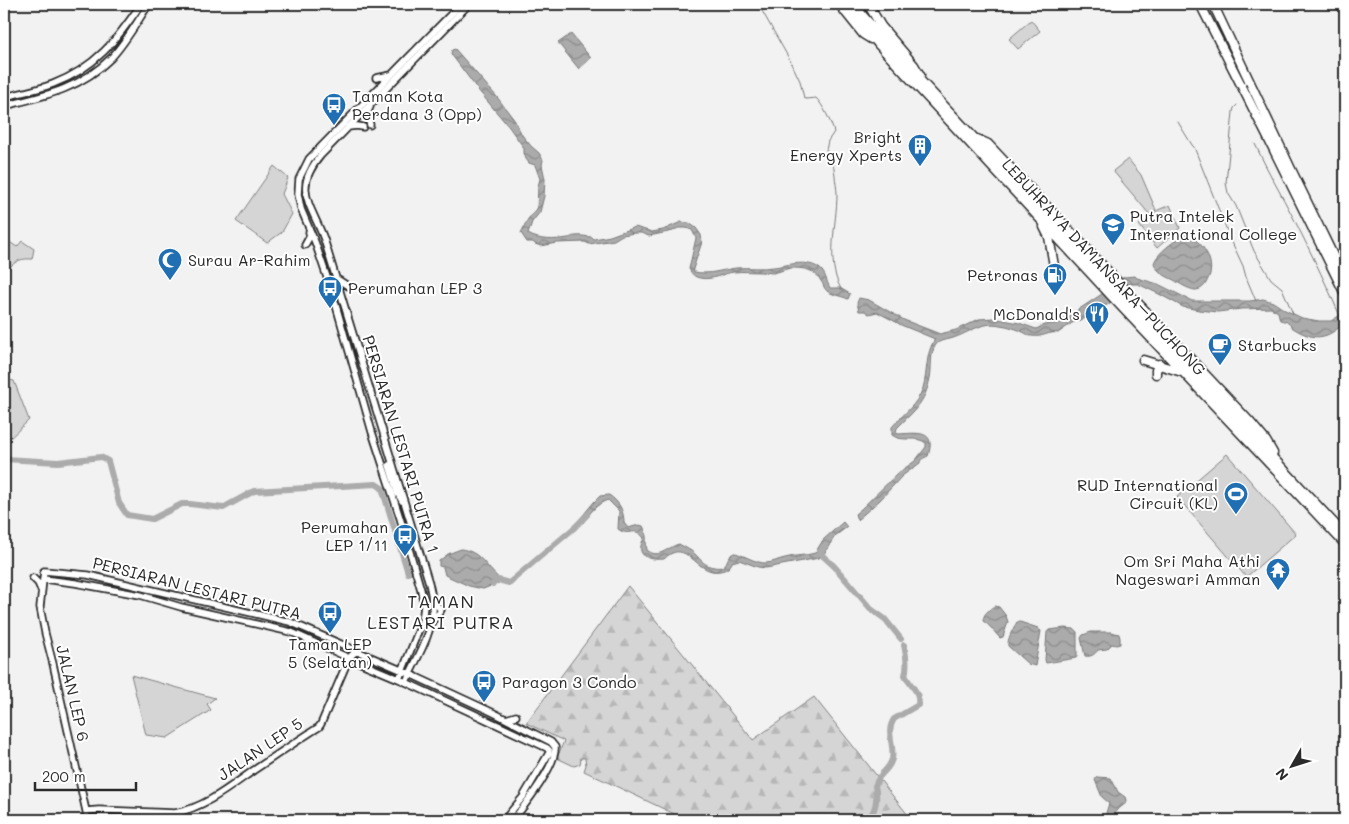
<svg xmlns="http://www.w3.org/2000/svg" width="1349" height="824" viewBox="0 0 1349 824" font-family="Mali,sans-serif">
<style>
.green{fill:#d5d5d5;stroke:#808080}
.forest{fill:url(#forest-firs);stroke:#808080}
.water{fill:url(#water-waves);stroke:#787878}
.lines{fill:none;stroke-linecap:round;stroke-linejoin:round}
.stream{stroke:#787878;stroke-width:1}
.river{stroke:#ababab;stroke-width:6}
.secondary-casing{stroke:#2b2b2b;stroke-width:9}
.highway-casing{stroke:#2b2b2b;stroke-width:11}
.secondary{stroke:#fff;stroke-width:5.5}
.highway{stroke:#fff;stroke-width:8}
.labels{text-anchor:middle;stroke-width:4;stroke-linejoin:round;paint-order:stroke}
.poi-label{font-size:16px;fill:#2b2b2b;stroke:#fff;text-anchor:start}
.street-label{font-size:16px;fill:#2b2b2b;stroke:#fff}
.neighbourhood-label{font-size:18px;letter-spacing:1px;fill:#2b2b2b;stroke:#fff}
</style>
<defs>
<pattern id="forest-firs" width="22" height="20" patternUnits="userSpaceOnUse" patternTransform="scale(1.25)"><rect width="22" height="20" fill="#d5d5d5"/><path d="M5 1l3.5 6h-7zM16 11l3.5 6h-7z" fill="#b7b7b7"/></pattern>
<pattern id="water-waves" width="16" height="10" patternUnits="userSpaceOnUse" patternTransform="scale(1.25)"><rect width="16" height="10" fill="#ababab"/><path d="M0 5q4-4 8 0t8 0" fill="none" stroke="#8b8b8b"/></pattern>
</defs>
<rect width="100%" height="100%" fill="#f2f2f2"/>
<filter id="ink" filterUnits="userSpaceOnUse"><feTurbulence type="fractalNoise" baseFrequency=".02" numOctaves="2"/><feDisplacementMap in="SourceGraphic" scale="10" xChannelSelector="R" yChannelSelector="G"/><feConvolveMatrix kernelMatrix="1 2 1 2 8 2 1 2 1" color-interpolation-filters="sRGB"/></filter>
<g filter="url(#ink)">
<path class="green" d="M1031,20l9,11 -22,18 -9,-10z
M1128,159l13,16 15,35 -6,5 -37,-44z
M274,166l14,12 -6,16 10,20 -10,18 -15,11 -31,-22z
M1170,205l10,23 -23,20 -18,-23 19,-15z
M8,241l9,6 5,-6 12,8 -2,10c-15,-1 -18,4 -28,14v-25z
M4,379l10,2 15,39 -25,24z
M1227,454l69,80 -50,43 -69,-80z
M131,675l84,23 -8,6 4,6 -44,28 -21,-3z"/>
<path class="forest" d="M628,586l125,154 61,-43 98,123h-225l-103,-49 2,-6 -1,-7h-4l-1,6 -6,2 -17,-8 7,-17 -38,-18z"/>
<path class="water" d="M571,34l20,24 -12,11 -21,-26z
M455,49l42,48 18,24 7,14 9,11 8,7 4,7 -1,5 3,14 -1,17 -4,16 -8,10 -4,12c12,7 26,6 40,4 5,-1 3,-2 8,-2 5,-1 11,1 16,1l2,2 16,-3 25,-9 17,5 11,-2 18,-8 8,1 7,5 5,7 1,7 -9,27 1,3c16,3 27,-2 42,-4 13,-1 26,1 38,-1 15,-2 31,-8 45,1 7,5 7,13 11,20h10l10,6 -2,5c-6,-3 -16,-4 -21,-8 -4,-4 -3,-6 -6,-10 -6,-12 -18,-13 -30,-13 -6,1 -12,4 -18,5 -4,0 -8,-1 -12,-1 -8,0 -18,-1 -27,0 -11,1 -22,9 -34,6 -6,-1 -8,-4 -11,-9l7,-31 -4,-8 -6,-2h-8l-5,3 -24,5 -8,-3h-6l-13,2 -8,5 -25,4 -4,-2 -28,1 -16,3 -6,-2 -2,-2h-6l-6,-9 7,-14 9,-10 1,-23 2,-7 -5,-14 -6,-2 -3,-4 -2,-6v-5l-15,-21 -31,-37 -27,-36 1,-4z
M1185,235c15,3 29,23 25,39 -1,3 -2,5 -3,7 -2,5 -6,9 -12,9 -7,-1 -15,-6 -21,-10 -9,-4 -17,-8 -20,-17 3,-10 21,-23 31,-28z
M1135,276l2,2 21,6 34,17h58l13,-2 10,3 12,8 17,8 17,3h12l14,-9c0,8 -1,12 -8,17 -15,12 -28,9 -44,-1 -2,-1 -3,-4 -5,-5 -2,-2 -5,-2 -8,-3l-2,-8 -7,-4 -30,1 -23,3 -19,-2 -16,-3 -24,-13 -21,-10h-10l-18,19 -21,14 -17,6 -14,10c-9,-2 -16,5 -26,3 -4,0 -3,-1 -7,-3 -7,-4 -17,-7 -25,-8 -18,-4 -31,8 -47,13 -8,3 -15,1 -19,10 -4,9 -2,21 -4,30 -5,25 -16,33 -33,50l-1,4 2,2c19,-1 39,-5 30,22 -4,2 -8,3 -8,7l-18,13 -22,24 -23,20 -2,-6 6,-5 37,-36 17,-12 11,-14v-4c-10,-8 -24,0 -34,-8v-8c11,-13 25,-22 31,-39 5,-17 2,-34 12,-49l-34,-14 -5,-3 -19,-10 -8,2 -4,-3h-6l-2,-8 2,-5 10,2 35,20 36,14 16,-4 23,-11 14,-1 26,5 17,6 9,-4 13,-2 41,-27 25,-19z
M609,495c10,7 15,15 15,28l4,5 11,-3 4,1c5,9 2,15 4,24 12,10 20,-3 32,-6 5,3 12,6 16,10 6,6 10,12 19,13 16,3 10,-10 20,-14 4,-1 23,11 32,10 6,0 13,-4 19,-5 10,-3 20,-2 30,-5l8,-13 20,-18 4,5 -12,9 -11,18 -5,4 -53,10 -8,-1 -19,-7 -7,2c-2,6 -6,8 -12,9 -24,5 -33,-35 -56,-12 -8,1 -26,0 -23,-13 0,-3 2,-5 3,-8 -10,-13 -14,0 -26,-9l1,-18 -11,-11c-11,3 -19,14 -25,23l-4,-3 15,-18 6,-6z
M461,549c21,3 24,18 39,30l-1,4 -16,6 -14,-3 -24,-11 -2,-8 -4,-1v-5l9,-7z
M994,606l5,1 7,9 2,6 -5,15 -3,1c-6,-6 -10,-13 -17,-17 0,-7 6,-11 11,-15z
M1017,622h3l18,6 3,3 -6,35 -7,-2 -20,-18c-1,-7 5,-17 9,-24z
M1065,628l9,1 3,3v24l-1,2 -30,5 -1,-3 2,-28 2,-2z
M1091,632h20l8,2 1,4v6l-4,1 -4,-1 -5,5 -9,1c-4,5 -7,7 -13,6l-4,-18 2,-3z
M1097,777l14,1 7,14 7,5 1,3v3l-10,8 -5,9h-7l5,-17 -7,-6 -7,-17z"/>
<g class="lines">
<path class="stream" d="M761,9l30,53 9,19 4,17 2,1 10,-1c7,7 15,24 18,34l-6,9 -2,9c7,8 7,14 9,25 0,6 2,13 2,19 0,31 -12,66 4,95
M1237,105l-3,3 -1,4 -7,71 2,10 8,13 18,45 17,28 11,9 11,26
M1178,122l14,23 2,2 36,91 13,28 3,11 10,24
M1255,144c12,26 26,50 39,75 16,32 32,64 46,97"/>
<path class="river" d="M4,459l54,3 43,-5 7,4 11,42 8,12 25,4 30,-15h8l33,4 31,-17 122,-7 6,4 26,85 3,-1
M823,549l-2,4 2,3 11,10 37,43 14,10 16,20
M493,584l5,-4 11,3 65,-55 13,-13
M866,820c10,-7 12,-22 9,-34 2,-4 3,-8 6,-11 5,-6 9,-8 11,-16 3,-14 -7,-27 2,-40l24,-14c2,-15 -7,-17 -13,-30 3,-9 1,-21 -1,-30"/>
<defs>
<path id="secondary" d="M376,78l15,-3
M4,97c16,-4 33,-7 49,-13 42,-16 64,-44 88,-80
M4,106c41,-10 76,-17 107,-48 15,-16 26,-36 38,-54
M370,107l-3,6 3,12
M348,127l9,-1 6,1
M305,245l5,-9 -1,-4
M337,279l11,7
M389,465l9,29 4,7
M33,578l5,5 3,7
M43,579l32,4 65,12 41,12 110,25 58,26 50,21 148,69 2,2
M433,621l8,-11 -8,-9
M399,679l23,-57 2,-16 -3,-16 -21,-72 -28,-86 -39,-137 -18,-53 -14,-33 -3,-15 1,-15 10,-20 152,-155
M406,682c10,-23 26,-47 27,-72 0,-10 -2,-18 -4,-27l-105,-344c-13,-35 -32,-50 -3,-84l148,-151
M506,719l10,-3
M86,811l13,-1 76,3c29,-5 55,-26 79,-43 21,-14 43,-29 65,-43l2,-3 28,-66 5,-5 4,-2
M87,820l-1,-9 -33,-147 -8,-31 -5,-26 4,-36 44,4 202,47 120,52 84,39 57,29 4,5
M504,820l19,-23 26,-44v-3
M513,820c11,-14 44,-55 42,-73"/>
<path id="highway" d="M839,4l24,30 8,5
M847,4l32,41 238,257 228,242
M855,4l8,12 57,64 425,455
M868,4l13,22 33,39 6,10
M1200,4l67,132 78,158
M1213,4l77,163 55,113
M977,139l11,5 262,278 16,19 7,12
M1044,227l5,10 5,29
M1143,360l39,12
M1156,374v-4l4,-6"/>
</defs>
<use href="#secondary" class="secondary-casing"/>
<use href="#highway" class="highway-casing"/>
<use href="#secondary" class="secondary"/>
<use href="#highway" class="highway"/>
</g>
</g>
<defs>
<symbol id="bus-pin" viewBox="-11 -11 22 30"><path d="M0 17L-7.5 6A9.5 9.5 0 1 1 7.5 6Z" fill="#1f6fb2" stroke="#fff"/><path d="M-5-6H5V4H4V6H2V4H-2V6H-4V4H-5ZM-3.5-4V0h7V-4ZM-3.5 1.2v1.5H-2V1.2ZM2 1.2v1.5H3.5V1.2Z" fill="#fff"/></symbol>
<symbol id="building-pin" viewBox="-11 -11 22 30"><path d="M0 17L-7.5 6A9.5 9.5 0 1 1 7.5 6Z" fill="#1f6fb2" stroke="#fff"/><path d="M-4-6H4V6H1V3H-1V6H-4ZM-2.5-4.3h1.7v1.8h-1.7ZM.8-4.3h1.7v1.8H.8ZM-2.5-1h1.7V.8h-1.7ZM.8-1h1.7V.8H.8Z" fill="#fff"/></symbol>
<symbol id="university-pin" viewBox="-11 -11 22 30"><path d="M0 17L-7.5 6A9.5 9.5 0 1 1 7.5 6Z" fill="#1f6fb2" stroke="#fff"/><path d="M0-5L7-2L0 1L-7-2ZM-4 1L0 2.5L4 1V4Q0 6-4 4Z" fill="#fff"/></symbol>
<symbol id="mosque-pin" viewBox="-11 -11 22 30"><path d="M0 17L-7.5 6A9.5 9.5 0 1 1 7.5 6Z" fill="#1f6fb2" stroke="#fff"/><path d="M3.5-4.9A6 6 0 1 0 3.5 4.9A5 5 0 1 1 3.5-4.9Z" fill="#fff"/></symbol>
<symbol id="fuel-pin" viewBox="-11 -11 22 30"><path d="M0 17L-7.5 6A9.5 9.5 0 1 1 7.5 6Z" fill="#1f6fb2" stroke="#fff"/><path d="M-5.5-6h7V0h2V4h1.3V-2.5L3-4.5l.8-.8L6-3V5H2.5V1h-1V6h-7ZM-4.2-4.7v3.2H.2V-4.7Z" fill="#fff"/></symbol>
<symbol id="restaurant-pin" viewBox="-11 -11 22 30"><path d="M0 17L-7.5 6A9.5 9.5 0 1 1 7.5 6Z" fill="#1f6fb2" stroke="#fff"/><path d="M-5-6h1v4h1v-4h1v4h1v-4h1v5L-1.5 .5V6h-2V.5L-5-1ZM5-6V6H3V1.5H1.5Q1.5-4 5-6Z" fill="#fff"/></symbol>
<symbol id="cafe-pin" viewBox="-11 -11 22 30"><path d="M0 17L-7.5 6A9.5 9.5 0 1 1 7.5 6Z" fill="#1f6fb2" stroke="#fff"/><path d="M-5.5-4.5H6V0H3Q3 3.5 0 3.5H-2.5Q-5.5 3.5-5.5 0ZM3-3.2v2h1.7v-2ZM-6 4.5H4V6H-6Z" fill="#fff"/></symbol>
<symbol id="stadium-pin" viewBox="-11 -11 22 30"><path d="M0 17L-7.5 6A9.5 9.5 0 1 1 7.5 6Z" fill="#1f6fb2" stroke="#fff"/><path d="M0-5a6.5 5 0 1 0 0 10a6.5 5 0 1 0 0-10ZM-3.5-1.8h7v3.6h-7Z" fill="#fff"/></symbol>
<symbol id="temple-pin" viewBox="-11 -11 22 30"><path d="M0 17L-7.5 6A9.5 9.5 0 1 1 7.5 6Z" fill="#1f6fb2" stroke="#fff"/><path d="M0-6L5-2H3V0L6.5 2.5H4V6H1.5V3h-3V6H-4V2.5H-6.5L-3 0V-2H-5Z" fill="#fff"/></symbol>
</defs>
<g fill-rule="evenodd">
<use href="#bus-pin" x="320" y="91" width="28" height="38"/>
<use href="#building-pin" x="906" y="132" width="28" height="38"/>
<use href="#university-pin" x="1099" y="211" width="28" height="38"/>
<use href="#mosque-pin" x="156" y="246" width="28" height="38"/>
<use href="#fuel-pin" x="1041" y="261" width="28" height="38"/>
<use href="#bus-pin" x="316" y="274" width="28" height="38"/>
<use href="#restaurant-pin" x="1083" y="300" width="28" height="38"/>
<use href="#cafe-pin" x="1206" y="331" width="28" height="38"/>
<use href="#stadium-pin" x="1222" y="480" width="28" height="38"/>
<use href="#bus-pin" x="391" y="522" width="28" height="38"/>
<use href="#temple-pin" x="1264" y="556" width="28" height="38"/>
<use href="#bus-pin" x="316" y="599" width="28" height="38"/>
<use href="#bus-pin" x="470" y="668" width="28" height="38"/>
</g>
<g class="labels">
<g class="poi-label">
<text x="352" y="102">Taman Kota<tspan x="352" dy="18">Perdana 3 (Opp)</tspan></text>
<text x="902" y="143" text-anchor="end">Bright<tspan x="902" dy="18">Energy Xperts</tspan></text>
<text x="1130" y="222">Putra Intelek<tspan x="1130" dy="18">International College</tspan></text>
<text x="188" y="266">Surau Ar-Rahim</text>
<text x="1038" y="281" text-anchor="end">Petronas</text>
<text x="348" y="294">Perumahan LEP 3</text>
<text x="1080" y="320" text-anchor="end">McDonald's</text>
<text x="1238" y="351">Starbucks</text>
<text x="1218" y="491" text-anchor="end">RUD International<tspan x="1218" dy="18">Circuit (KL)</tspan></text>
<text x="388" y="533" text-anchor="end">Perumahan<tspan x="388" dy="18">LEP 1/11</tspan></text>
<text x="1260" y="567" text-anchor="end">Om Sri Maha Athi<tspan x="1260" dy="18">Nageswari Amman</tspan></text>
<text x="330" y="650" text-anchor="middle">Taman LEP<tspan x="330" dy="18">5 (Selatan)</tspan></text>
<text x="502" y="688">Paragon 3 Condo</text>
</g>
<g class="street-label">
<text transform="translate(1104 267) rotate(47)" y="6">LEBUHRAYA DAMANSARA–PUCHONG</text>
<text transform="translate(401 444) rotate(73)" y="6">PERSIARAN LESTARI PUTRA 1</text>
<text transform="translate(197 588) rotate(14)" y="6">PERSIARAN LESTARI PUTRA</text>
<text transform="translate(73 693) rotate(77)" y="6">JALAN LEP 6</text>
<text transform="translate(260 749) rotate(-34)" y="6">JALAN LEP 5</text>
</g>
<g class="neighbourhood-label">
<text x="441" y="608">TAMAN<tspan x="441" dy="21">LESTARI PUTRA</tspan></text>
</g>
</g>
<rect width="1349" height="824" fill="none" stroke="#fff" stroke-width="20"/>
<rect x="10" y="10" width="1329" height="804" fill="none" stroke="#2b2b2b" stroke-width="2" filter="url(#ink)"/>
<g transform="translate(1292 766) rotate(231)" stroke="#ffffff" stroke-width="4" paint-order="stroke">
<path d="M0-4L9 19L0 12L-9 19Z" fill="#2b2b2b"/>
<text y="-8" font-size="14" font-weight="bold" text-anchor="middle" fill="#2b2b2b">N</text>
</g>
<path d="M35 782v8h101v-8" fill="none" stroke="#2b2b2b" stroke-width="2.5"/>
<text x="42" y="782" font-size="15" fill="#2b2b2b" stroke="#ffffff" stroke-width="4" paint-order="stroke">200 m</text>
</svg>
